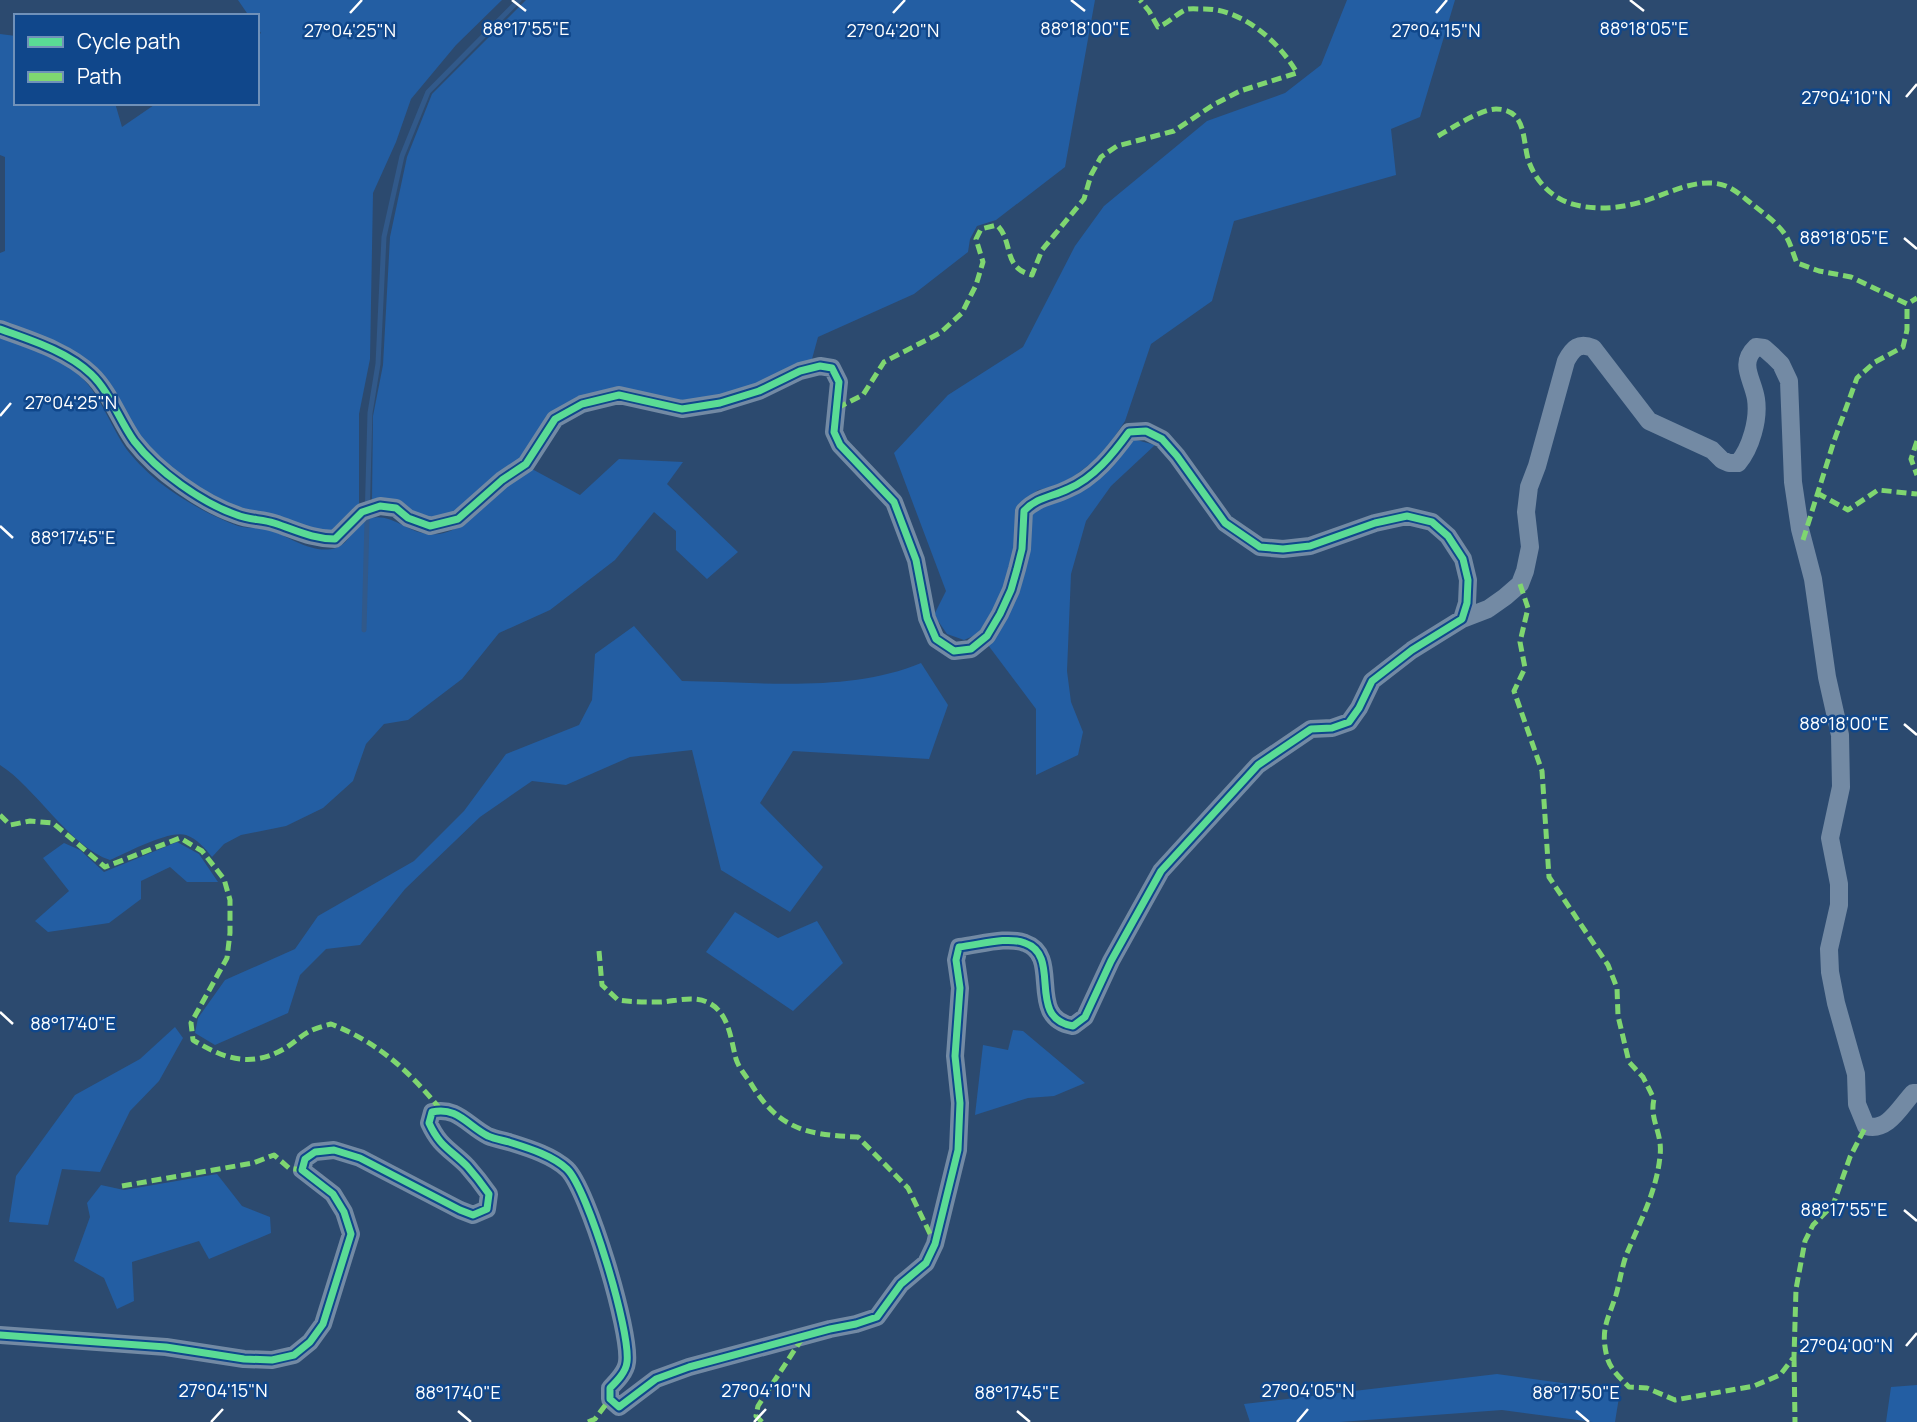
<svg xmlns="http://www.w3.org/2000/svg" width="1917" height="1422" viewBox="0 0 1917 1422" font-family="Manrope,sans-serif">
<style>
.green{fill:#235ea3}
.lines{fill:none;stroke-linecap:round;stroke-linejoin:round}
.stream{stroke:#31598a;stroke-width:5}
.minor{stroke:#738aa4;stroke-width:18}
.quiet{stroke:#7fd670;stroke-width:5;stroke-dasharray:10 5;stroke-linecap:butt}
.cycleway-casing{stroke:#10478b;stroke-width:11}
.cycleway{stroke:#5adb95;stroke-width:7}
.ticks{fill:none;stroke:#fff;stroke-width:2.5}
.ticks-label{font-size:18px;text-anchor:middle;fill:#fff;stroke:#10478b;stroke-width:5;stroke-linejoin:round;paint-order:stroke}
</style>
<rect width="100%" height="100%" fill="#2c4a6f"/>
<path class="green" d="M238,0h264l-46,45 -45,54 -15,43 -23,51 -3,166 -11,55v91l-26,27 -13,1 -111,-36 -58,-45 -37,-54 -114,-77v-68l5,-2v-94l-5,-2v-121l16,2v67h99l7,24 35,-24h100v-67l4,-3 -4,-6v-11h-8z
M526,0h569l-30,167 -69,53 -19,6 -7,13 -2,13 -54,42 -96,43 -6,22 -60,27 -39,13 -31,4 -36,-7 -32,-9 -37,15 -55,58 -68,55 -23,5 -59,-19 1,-85 10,-51 7,-128 17,-80 25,-63z
M1347,0h108l-35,117 -29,12 5,46 -162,46 -22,80 -61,43 -26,77 -16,24 -15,16 -21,16 -19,10 -16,3 -12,9 -12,56 -12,41 -24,38 -14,6 -17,-6 -13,-19 12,-24 -52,-138 54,-58 75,-48 52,-101 29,-40 103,-85 78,-28 36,-28z
M0,337c25,10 56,18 77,36 21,18 31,47 46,71 8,13 24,28 36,38 23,18 52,34 79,44 10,3 22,1 32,4 20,7 43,25 66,18 15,-5 19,-27 36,-30 18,-4 34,12 50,15 31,7 47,-15 67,-33 14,-11 29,-21 43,-31l48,26 39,-36 64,3 -16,22 71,68 -31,27 -31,-29v-19l-22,-19 -39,48 -65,50 -51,23 -37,46 -54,41 -24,4 -18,20 -13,37 -30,27 -37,18 -45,9 -17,9 -12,13c-7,-9 -15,-18 -26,-22 -18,-5 -59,18 -76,25 -39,-12 -76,-74 -110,-95z
M1133,439l22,6 -44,41 -25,35 -15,53 -4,97 4,31 12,30 -5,23 -42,20v-66l-48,-64 18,-27 14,-27 12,-80z
M634,626l48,55c77,1 168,12 239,-18l27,42 -19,54 -136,-8 -33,52 63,64 -33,45 -69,-42 -29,-120 -62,7 -64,28 -34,-4 -52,36 -75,72 -45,56 -34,4 -26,26 -12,38 -73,32 -20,-12 3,-15 27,-38 70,-31 23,-33 96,-55 50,-50 42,-57 73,-29 13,-25 3,-46z
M177,842l22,12 19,28h-31l-17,-15 -29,14v18l-32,24 -61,9 -13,-11 34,-30 -26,-33 21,-15 16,7 24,22z
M735,912l43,26 39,-17 26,42 -50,48 -87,-59z
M175,1027l8,11 -24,43 -29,30 -30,61 -38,-3 -14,56 -39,-3 7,-46 59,-81 65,-36z
M1013,1030l10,1 62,52 -31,13 -26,2 -53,17 8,-70 25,5z
M217,1174l25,32 28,11 1,16 -62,26 -10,-18 -67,21 2,39 -17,8 -13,-31 -30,-17 16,-44 -3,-14 14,-18 23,5z
M1497,1374l123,17 -5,31h-22l-91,-12 -162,12h-90l-6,-18z
M1917,1385v37h-31l5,-35z"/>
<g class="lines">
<path class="stream" d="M364,630l6,-217 8,-49 6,-127 18,-81 26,-64 91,-92"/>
<path class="minor" d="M0,329c30,11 67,22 91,45 19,18 28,46 43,67 23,30 68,62 103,74 12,5 25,4 37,8 22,7 38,16 61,16l27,-27 18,-6 16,2 12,10 22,8 28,-7 44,-39 24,-16 29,-45 27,-15 37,-9 63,14 38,-6 39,-12 41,-20 20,-5 12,2 7,14 -5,50 6,13 54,57 22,58 11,58 9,21 18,12 17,-2 16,-13 13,-22 11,-24 6,-21 5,-20 2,-38c13,-14 28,-14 44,-22 26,-11 45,-35 61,-57l17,-1 16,8 15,17 48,67 35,24 23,2 27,-3 65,-23 32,-7 25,6 16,14 15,23 5,21 -1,23 -5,16 -50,31 -40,31 -13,27 -10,14 -17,6 -21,1 -53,36 -97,106 -50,90 -26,56 -12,9c-48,-8 -10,-70 -48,-83 -18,-7 -46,2 -66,4l-3,13 4,28 -5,68 5,47 -2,47 -23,94 -9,19 -25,21 -24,33 -21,7 -26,5 -141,38 -33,12 -37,28 -9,-8v-11c7,-7 16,-16 17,-26 4,-30 -39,-173 -60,-193 -15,-14 -39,-21 -58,-27 -7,-2 -14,-3 -21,-6 -20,-10 -31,-30 -56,-24l-3,11c11,24 21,26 38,43 8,9 15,18 22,28l-2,15 -14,6 -13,-5 -100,-52 -26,-8 -19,2 -10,7 -3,11 31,24 11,18 7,22 -28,90 -13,18 -16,13 -22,5 -28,-1 -78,-12 -166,-12
M1462,619l26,-10 17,-12 15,-13 5,-13 5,-24 -4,-35 3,-25 8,-21 29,-105c7,-13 13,-19 27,-13l56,73 63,29 10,10 7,3h9c13,-15 21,-44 18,-64 -3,-20 -18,-35 0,-52l8,1 9,8 8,8 8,17 4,101 7,47 13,50 14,98 13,58 1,52 -11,51 9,46v21l-10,44 1,23 6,31 20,71 1,30 9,22c22,6 34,-19 47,-33h4"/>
<path class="quiet" d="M1438,136c14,-8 43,-27 58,-27 32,0 26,34 33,53 7,19 21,34 40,41 27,9 58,5 84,-5 22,-8 49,-21 73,-12 10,4 18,12 26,18 11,9 24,18 32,29 6,8 9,21 13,30l22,8 32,6 56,27 10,-6
M837,408l26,-13 21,-33 56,-29 22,-20 14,-28 7,-23 -7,-23 5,-10 16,-4c17,17 5,43 35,50l10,-25 42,-51 7,-24 10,-18 16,-11 57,-15 39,-26 27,-14 57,-18c-18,-32 -57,-66 -96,-64 -4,0 -12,-1 -16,1 -10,5 -16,13 -27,17l-9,-16 -9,-11
M1917,441l-6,18 6,16
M1817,493l31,17 30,-20 39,4
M1803,540l31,-99 23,-63 18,-16 28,-15 4,-17v-26
M1520,584l8,24 -8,34 5,26 -11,23 28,80 7,106 59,88 9,23 1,28 11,46 14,15 11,22c-5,21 9,34 6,57 -3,34 -20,66 -33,97 -5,13 -7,28 -11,42 -8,25 -16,34 -9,62 3,12 14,22 22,30l18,1 28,12 79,-14 26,-11 14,-18 2,-68 9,-48 8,-16 20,-20 17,-48 16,-31
M0,815l10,10 20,-4 23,2 52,44 75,-29 22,13 22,28 6,21v33l-3,25 -36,65 2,17c30,18 56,28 89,10 10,-5 18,-14 28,-19 6,-3 14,-5 21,-7 48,19 78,47 110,86
M599,951l3,34 16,15c14,2 28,2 43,2 16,-1 33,-7 48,1 20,10 22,37 27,56 3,9 9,16 14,23 28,47 56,53 108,55l50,51 27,56
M122,1186l131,-23 21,-8 15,13 13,2
M1794,1357l1,65
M588,1422l7,-3 15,-20
M762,1422l-6,-6 2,-10 45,-69"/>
<defs>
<path id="cycleway" d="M0,329c30,11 67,22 91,45 19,18 28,46 43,67 23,30 68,62 103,74 12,5 25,4 37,8 22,7 38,16 61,16l27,-27 18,-6 16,2 12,10 22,8 28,-7 44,-39 24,-16 29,-45 27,-15 37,-9 63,14 38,-6 39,-12 41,-20 20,-5 12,2 7,14 -5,50 6,13 54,57 22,58 11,58 9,21 18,12 17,-2 16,-13 13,-22 11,-24 6,-21 5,-20 2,-38c13,-14 28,-14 44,-22 26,-11 45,-35 61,-57l17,-1 16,8 15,17 48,67 35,24 23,2 27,-3 65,-23 32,-7 25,6 16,14 15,23 5,21 -1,23 -5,16 -50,31 -40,31 -13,27 -10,14 -17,6 -21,1 -53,36 -97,106 -50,90 -26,56 -12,9c-48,-8 -10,-70 -48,-83 -18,-7 -46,2 -66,4l-3,13 4,28 -5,68 5,47 -2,47 -23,94 -9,19 -25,21 -24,33 -21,7 -26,5 -141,38 -33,12 -37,28 -9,-8v-11c7,-7 16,-16 17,-26 4,-30 -39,-173 -60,-193 -15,-14 -39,-21 -58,-27 -7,-2 -14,-3 -21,-6 -20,-10 -31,-30 -56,-24l-3,11c11,24 21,26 38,43 8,9 15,18 22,28l-2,15 -14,6 -13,-5 -100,-52 -26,-8 -19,2 -10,7 -3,11 31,24 11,18 7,22 -28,90 -13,18 -16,13 -22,5 -28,-1 -78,-12 -166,-12"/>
</defs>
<use href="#cycleway" class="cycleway-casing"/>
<use href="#cycleway" class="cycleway"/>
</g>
<path class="ticks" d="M512,0l14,11M1071,0l14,11M1630,0l14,11M350,13l12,-13M893,13l12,-13M1436,13l11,-13M1906,97l11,-13M1904,238l13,11M0,416l11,-13M0,526l13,12M1904,724l13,11M0,1012l13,12M1904,1210l13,11M1906,1346l11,-13M458,1411l13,11M1017,1411l13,11M1576,1411l13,11M211,1422l12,-13M754,1422l12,-13M1297,1422l11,-13"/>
<g class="ticks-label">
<text x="1644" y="35">88°18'05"E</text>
<text x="526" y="35">88°17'55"E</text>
<text x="1085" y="35">88°18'00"E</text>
<text x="350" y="37">27°04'25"N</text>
<text x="893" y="37">27°04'20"N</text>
<text x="1436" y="37">27°04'15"N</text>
<text x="1846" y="104">27°04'10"N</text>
<text x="1844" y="244">88°18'05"E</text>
<text x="71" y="409">27°04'25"N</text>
<text x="73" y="544">88°17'45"E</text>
<text x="1844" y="730">88°18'00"E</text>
<text x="73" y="1030">88°17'40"E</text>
<text x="1844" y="1216">88°17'55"E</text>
<text x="1846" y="1352">27°04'00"N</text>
<text x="223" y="1397">27°04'15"N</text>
<text x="766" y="1397">27°04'10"N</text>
<text x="1308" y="1397">27°04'05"N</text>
<text x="458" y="1399">88°17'40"E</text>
<text x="1017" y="1399">88°17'45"E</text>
<text x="1576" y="1399">88°17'50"E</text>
</g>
<rect x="14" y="14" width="245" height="91" fill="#10478b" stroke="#7091b9" stroke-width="2"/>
<rect x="28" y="37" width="35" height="10" fill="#5adb95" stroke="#7091b9" stroke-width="2"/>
<text x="77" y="49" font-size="21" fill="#ffffff">Cycle path</text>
<rect x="28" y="72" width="35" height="10" fill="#7fd670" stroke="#7091b9" stroke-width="2"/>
<text x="77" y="84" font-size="21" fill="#ffffff">Path</text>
</svg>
